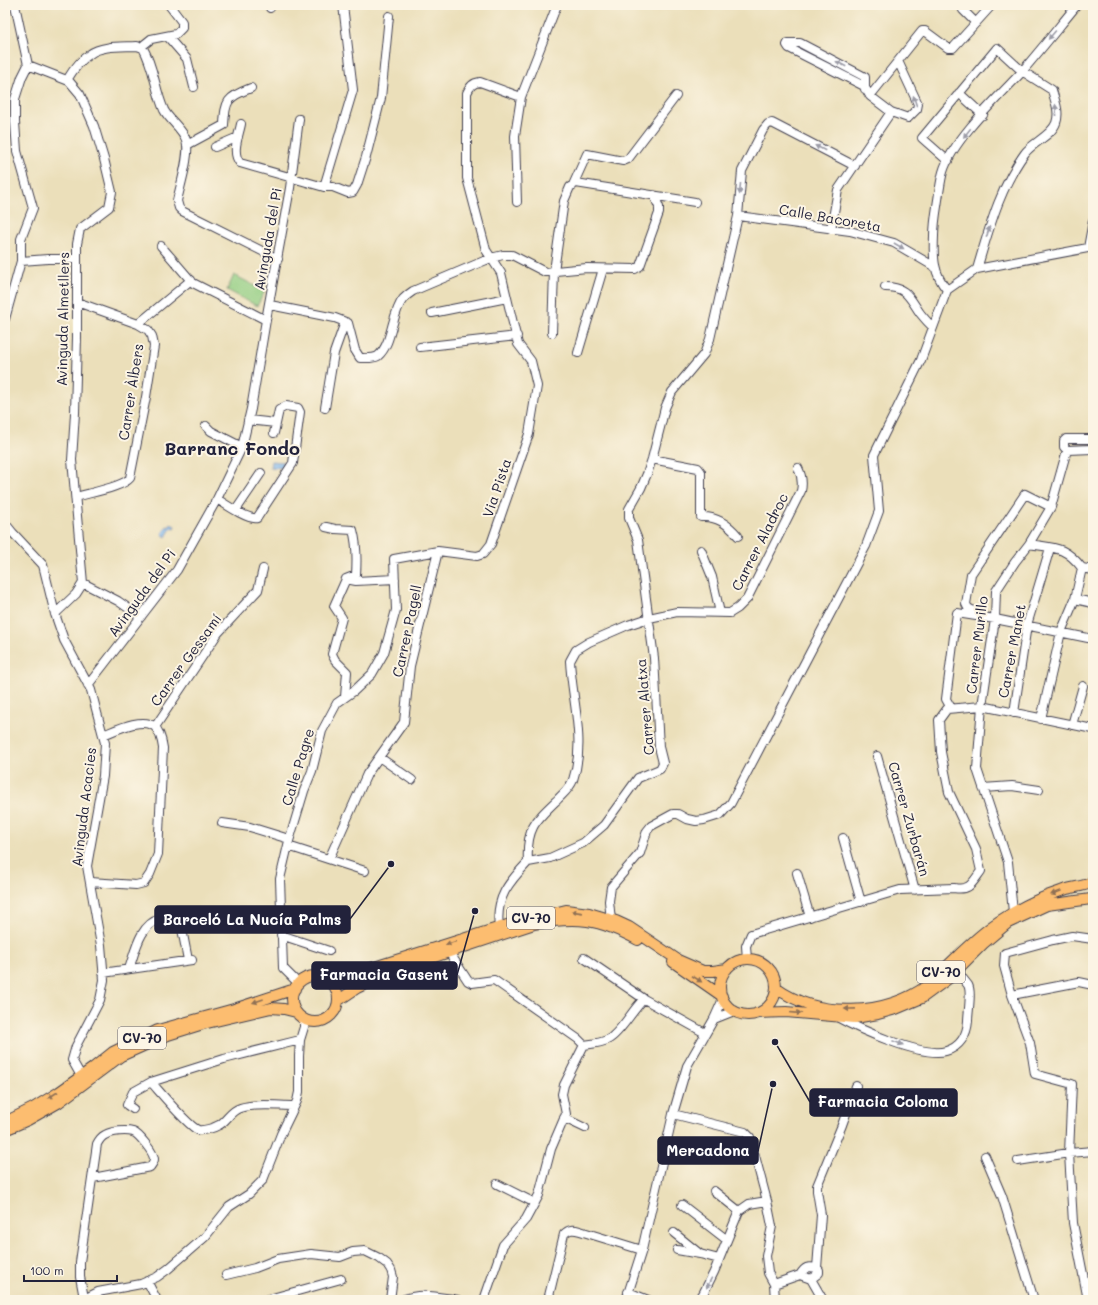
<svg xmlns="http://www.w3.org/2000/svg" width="1098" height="1305" viewBox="0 0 1098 1305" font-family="Mali,sans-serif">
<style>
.green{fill:#93cd82;stroke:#5a785e}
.water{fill:#7bb4eb;stroke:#4e6b93}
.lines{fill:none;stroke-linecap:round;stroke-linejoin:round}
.minor-casing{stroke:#403e4e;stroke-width:10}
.major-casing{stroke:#403e4e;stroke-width:12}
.minor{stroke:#fff;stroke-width:8}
.major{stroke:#fcbd6f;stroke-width:10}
.oneway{fill:#9c9ca7}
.oneway2{fill:#8f7055}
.labels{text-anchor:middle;stroke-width:4;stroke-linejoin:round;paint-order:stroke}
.shield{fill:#fcf5e5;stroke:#63616e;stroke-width:1}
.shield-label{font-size:13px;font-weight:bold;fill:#22223b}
.street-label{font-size:14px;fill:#22223b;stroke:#fcf5e5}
.district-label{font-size:18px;font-weight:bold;fill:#22223b;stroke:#fcf5e5}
.leader{fill:none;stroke:#22223b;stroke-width:1.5}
.callout-dot{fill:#22223b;stroke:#fcf5e5;stroke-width:1.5}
.callout{fill:#22223b;stroke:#22223b;stroke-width:1.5}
.callout-label{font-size:15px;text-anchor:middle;font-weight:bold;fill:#fff}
</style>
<rect width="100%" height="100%" fill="#fcf5e5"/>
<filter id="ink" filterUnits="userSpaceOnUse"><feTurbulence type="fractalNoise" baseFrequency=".025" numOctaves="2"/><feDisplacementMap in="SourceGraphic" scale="8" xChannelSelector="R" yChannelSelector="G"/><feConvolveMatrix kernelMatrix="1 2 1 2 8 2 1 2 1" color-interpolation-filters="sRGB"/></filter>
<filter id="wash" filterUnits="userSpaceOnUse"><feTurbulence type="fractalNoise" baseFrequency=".012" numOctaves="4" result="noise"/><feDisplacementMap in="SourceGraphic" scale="16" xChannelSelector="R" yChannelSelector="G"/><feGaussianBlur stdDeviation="0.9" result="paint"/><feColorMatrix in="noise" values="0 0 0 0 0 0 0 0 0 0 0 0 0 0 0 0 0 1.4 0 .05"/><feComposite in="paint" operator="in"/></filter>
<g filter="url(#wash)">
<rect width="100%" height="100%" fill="#ebdfba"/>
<path class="green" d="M234,275l31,16 -8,15 -30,-16z"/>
<path class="water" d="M271,461l12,1v6l-13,-1z
M171,524l4,2 -1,2h-3l-5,9 -4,-3 5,-8 2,1z"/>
</g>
<g filter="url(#ink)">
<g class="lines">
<defs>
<path id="minor" d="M269,5l1,3
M961,5l2,5 13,13
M167,36l20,23 7,28
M141,47l10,-8 25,-5 6,-6v-6l-13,-17
M28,65l41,16 11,13 14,32 10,33 8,33 -3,15 -29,22 -3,15v93l-2,76 -3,47 11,123 -7,11 -21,20
M67,80c6,-10 13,-20 23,-26 12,-9 33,-7 47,-8l6,2c11,19 12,42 21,62 5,10 19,19 22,30 5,13 -6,46 -9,61l2,7 3,3 96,48
M959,93l24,22
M870,96l52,-65h3l23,17h5l39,-43
M891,112l17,6 9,-9 1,-5 -20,-43
M241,124c-2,11 -10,29 -1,39l84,24 29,-97 -10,-85
M187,145l37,-20c1,-24 3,-28 27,-37
M215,147l23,-10
M948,161l-26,-23 75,-90 25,23 30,19c3,11 8,22 4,33 -4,12 -24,20 -31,30 -25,34 -36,76 -48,116
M573,185l14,-31 36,7 5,-2 48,-63
M324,187h9l15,6 5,-1 4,-7 9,-28 15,-59 8,-82
M517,202l-2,-66 6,-39
M738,216l112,15 44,12 41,24
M831,229l7,-39 53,-78 -21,-16 -6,-10 -75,-38 -2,-3 1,-2h12l65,34v12
M161,246l32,37 73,37 24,-132 9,-69
M1088,248l5,-27
M21,261l27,-2h29
M885,287c22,0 24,10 35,26 4,5 8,10 13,14
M947,290c-14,-17 -14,-33 -13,-54 0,-15 3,-28 5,-43 1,-6 2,-14 4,-21 9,-31 53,-73 76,-97 20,-23 39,-47 58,-70
M270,305l65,13 13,5 7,27 5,8c5,0 13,1 18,-2 15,-13 13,-42 25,-57 3,-3 7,-6 10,-8l78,-33 12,-3h9l33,17 42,-4 48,1 5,-3 19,-53v-6l-5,-12
M432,313l75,-15
M5,319l16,-58v-22l12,-31 -16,-57 -2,-29v-23l7,-22 6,-12 -13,-60
M138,324l53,-44
M552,333l2,-62 10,-70 6,-14 6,-4 119,19
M420,347l97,-11
M578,353l25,-84
M325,408l9,-55 11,-31
M248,420l28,3
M206,426l5,5 31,16
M1093,439h-27l-2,2v6l3,3 26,-1
M652,459l46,9 3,4v45c16,-1 27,7 37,19
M76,497c12,-4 47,-10 54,-19l16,-81 8,-51 -2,-10 -4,-6 -10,-6 -61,-22
M217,499c8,5 31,21 40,19l36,-55 7,-51 -2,-4 -12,-2 -7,4 -5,23
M236,510l25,-37
M5,518v5l8,10 30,32 12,49 9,26 27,50 14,53 -2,33 -16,90 14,79 3,35 -4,20 -24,46 -4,14 9,16
M326,527l9,2 18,1c4,14 4,30 3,45l-10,4 -12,27 8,12 -10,36 3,6 12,12 -2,25
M1029,544c26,4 36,2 53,24l-7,31 -14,33 -20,87
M701,550l11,27 8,36
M1082,568l11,2
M346,579l10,2 39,-2
M83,583l35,18 23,16
M1075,599l18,4
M980,614l-12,-6 -2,-4 5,-30 54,-80 26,13
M88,685l89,-115 40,-71 25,-52 9,-38 15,-89
M951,708l-5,-9 11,-86 38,6 98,20
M1014,713l13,-88 23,-77
M1072,725l11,-39
M155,727l63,-94 40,-43 5,-21
M877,756l38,134
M379,757l33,23
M983,788l29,-2 27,4
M222,823l28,4 39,12
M843,838l18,64
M288,846l77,25
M329,859l38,-85 37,-52 6,-56 28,-115
M528,862l22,-4 33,-15 21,-18 34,-47 22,-9 3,-6 -4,-16 -5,-89 -16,-118 -9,-22v-9l12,-21 6,-14 5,-15 13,-51 7,-16 32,-38 6,-15 28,-123 4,-45 21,-41 5,-6 4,-1 83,43
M797,873l13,44
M90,882l46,3 8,-2 6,-9 8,-20 5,-106c-1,-7 -3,-17 -9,-22 -12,-9 -38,4 -51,9
M1013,912l-5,-50 -31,-93 5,-63 13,-87 1,-28 19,-29 14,-18 22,-37 16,-57
M611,920l-2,-19 2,-14 29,-34 7,-22 4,-5 22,-12h5l9,5 9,2 8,-1 16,-5 11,-12 135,-257 13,-35 -5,-56 47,-95 26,-70 30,-21 116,-22
M499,927c-4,-29 10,-45 29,-65 -2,-34 7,-41 30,-63 6,-6 12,-11 15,-19 13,-38 -1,-80 -3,-119l6,-11 13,-8 39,-17 21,-7 28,-6 53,1 8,-5 9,-9 54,-108c2,-9 1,-15 -3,-23
M281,935l48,16
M449,952l19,29 4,2 22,-3 84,59 6,6
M584,958l60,41
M747,959l-1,-13 5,-12 149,-44 54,-2c16,3 18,-5 27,-17l-5,-22 -27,-57 -8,-40 -2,-32 8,-11 35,-3 111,23
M129,969c6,-17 11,-45 31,-50 5,-1 11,0 16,0l5,5 7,36
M103,973l89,-13
M298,983l-15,-15 -3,-89 9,-38 15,-50 8,-20 10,-40 15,-28 17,-12 18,-17 12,-21 12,-43 -2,-51 44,-8 39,5 6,-2 8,-10 38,-110 8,-48 -6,-25 -13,-17 -17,-71 -15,-23 -19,-72v-85c3,-7 6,-10 13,-11l41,15 36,-92
M1012,995l67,-13 14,3
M837,1017c22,12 85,41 109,34 14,-4 21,-16 22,-30 0,-9 4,-29 0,-36 -4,-5 -8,-10 -12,-15
M714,1019l20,-8
M584,1045c8,-1 18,-2 25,-6 12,-7 24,-30 35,-40l61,34
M151,1082c9,10 37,44 47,48 5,1 16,-2 21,-5 8,-4 11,-14 21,-17 15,-5 38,-2 54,-2
M133,1109l-6,-4 6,-13 18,-10 73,-23 76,-19
M673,1114l72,18 5,5 17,64 5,25 -6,30 2,17 6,11 26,-9c5,-8 8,-9 17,-7
M564,1118l21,10
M985,1156l17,40 32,104
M1018,1161l51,-8 24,-2
M497,1184l38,19
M714,1191l25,20
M682,1205l45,35
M674,1233l26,21
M677,1250l23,4 19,5
M226,1275l29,-7 23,-9 33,-5 29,3 13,-5 12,-1 14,7 8,6 4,6 2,7 -3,23
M800,1275l11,4 8,-6v-3l-2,-2 4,-53 -4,-24v-5l25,-61 14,-39
M811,1279l12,21
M147,1281l10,19
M774,1284l1,16
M628,1292l20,8
M84,1298l-4,-21v-15l17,-118c2,-4 4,-7 8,-9 7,-4 21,-5 28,-3 6,2 21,21 21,27 0,3 -2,5 -4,8l-57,11
M82,1300l16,-8 43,-8 16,-7 11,-8 37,-32 24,-30 20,-13 14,-14 18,-46 16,-33 2,-9v-36l1,-16 4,-13v-7
M265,1300l76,-21
M402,1300c18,-8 36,-3 56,0
M484,1300l19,-55 23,-26 13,-24 12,-46 15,-35 -4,-20 2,-9 20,-40
M548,1300l16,-66c5,-5 9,-5 16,-3l62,19
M626,1300l16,-50 31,-136 14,-48 27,-47 9,-20
M698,1300l5,-6 11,-22 25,-61 10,-7 18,-3
M1088,1300l-15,-77 -4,-70 3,-69 -37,-10 -5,-31 -18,-48 -8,-29 1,-13 48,-13 19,-4 21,3"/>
<path id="major" d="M720 987a28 28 0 1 1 56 0a28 28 0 1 1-56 0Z
M673,962l49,34
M292 999a23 23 0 1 1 46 0a23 23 0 1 1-46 0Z
M330,981l190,-60 46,-11 23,3 27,8 13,6 49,33 25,11h10l14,-2
M776,988c43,31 109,28 152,-3 5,-5 10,-10 15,-15 18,-17 35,-35 55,-48 19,-13 41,-24 63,-31 10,-4 22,-4 32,-9
M339,1000l18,-12 41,-19 136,-45c43,-8 65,-5 104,16
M757,1013l29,-1 69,6 23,-4 18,-5 26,-11 26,-19 35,-35 25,-21 39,-18 44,-6 2,1
M5,1122l28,-14 26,-16 34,-24 20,-16 45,-22 76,-21 61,-20
M5,1130l23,-10 30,-17 63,-47 47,-21 35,-11 68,-16 13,1 12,3"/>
</defs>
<use href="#minor" class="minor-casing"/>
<use href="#major" class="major-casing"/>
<use href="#minor" class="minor"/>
<use href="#major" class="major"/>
</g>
<defs><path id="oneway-solid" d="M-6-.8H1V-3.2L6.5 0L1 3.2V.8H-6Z"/></defs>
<g class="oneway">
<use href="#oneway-solid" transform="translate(1052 35) rotate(130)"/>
<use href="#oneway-solid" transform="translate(841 64) rotate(-152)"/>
<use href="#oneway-solid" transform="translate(915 101) rotate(-108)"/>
<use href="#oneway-solid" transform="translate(1056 110) rotate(-96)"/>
<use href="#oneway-solid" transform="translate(967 133) rotate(128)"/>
<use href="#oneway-solid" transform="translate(820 148) rotate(-153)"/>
<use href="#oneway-solid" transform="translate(740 189) rotate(95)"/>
<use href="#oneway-solid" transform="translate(988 232) rotate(-73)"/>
<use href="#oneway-solid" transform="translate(899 246) rotate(30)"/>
<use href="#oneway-solid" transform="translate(898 1043) rotate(21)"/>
<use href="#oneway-solid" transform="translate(709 1283) rotate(117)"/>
</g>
<g class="oneway2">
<use href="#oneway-solid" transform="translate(1056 893) rotate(159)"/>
<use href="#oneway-solid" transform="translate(577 912) rotate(-172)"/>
<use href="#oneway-solid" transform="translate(451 943) rotate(162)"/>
<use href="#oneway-solid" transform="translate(697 979) rotate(33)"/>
<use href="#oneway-solid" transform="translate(258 1001) rotate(161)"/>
<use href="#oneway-solid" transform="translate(850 1009) rotate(179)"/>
<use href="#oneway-solid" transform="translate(796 1013) rotate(5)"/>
<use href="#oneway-solid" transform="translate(53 1095) rotate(147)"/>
</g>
</g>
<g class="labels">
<g class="shield">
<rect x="507" y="907" width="48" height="22" rx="3"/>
<rect x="917" y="961" width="48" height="22" rx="3"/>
<rect x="118" y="1027" width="48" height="22" rx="3"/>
</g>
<g class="shield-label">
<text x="531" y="923">CV-70</text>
<text x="941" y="977">CV-70</text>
<text x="142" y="1043">CV-70</text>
</g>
<g class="street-label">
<text transform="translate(830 218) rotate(10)" y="5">Calle Bacoreta</text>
<text transform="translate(268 239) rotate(-80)" y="5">Avinguda del Pi</text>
<text transform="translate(63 319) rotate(-89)" y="5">Avinguda Almetllers</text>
<text transform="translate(131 392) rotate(-81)" y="5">Carrer Àlbers</text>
<text transform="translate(497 488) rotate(-71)" y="5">Via Pista</text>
<text transform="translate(760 542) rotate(-63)" y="5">Carrer Aladroc</text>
<text transform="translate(142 593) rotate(-54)" y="5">Avinguda del Pi</text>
<text transform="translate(407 631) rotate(-78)" y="5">Carrer Pagell</text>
<text transform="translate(977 645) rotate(-83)" y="5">Carrer Murillo</text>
<text transform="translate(1012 651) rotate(-79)" y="5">Carrer Manet</text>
<text transform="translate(186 660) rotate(-54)" y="5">Carrer Gessamí</text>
<text transform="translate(645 707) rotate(-95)" y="5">Carrer Alatxa</text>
<text transform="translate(298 767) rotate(-73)" y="5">Calle Pagre</text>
<text transform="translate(84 807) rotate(-83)" y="5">Avinguda Acacies</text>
<text transform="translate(909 819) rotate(74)" y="5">Carrer Zurbarán</text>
</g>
<g class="district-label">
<text x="232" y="455">Barranc Fondo</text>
</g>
</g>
<path class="leader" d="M391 864L350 919M475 911L457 975M775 1042L810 1102M773 1084L758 1151"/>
<g class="callout-dot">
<circle cx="391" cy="864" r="4"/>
<circle cx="475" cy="911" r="4"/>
<circle cx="775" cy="1042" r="4"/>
<circle cx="773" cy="1084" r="4"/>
</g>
<g class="callout">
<rect x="155" y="906" width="195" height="27" rx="4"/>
<rect x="312" y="962" width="145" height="27" rx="4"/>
<rect x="810" y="1089" width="147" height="27" rx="4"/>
<rect x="658" y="1137" width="100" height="27" rx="4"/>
</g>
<g class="callout-label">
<text x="252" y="925">Barceló La Nucía Palms</text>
<text x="384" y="980">Farmacia Gasent</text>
<text x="883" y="1107">Farmacia Coloma</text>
<text x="708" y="1156">Mercadona</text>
</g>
<rect width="1098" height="1305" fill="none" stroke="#fcf5e5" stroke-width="20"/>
<path d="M24 1275v6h93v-6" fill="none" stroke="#22223b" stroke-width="2"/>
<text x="30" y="1275" font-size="12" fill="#22223b" stroke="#fcf5e5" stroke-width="3" paint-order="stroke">100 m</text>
</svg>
